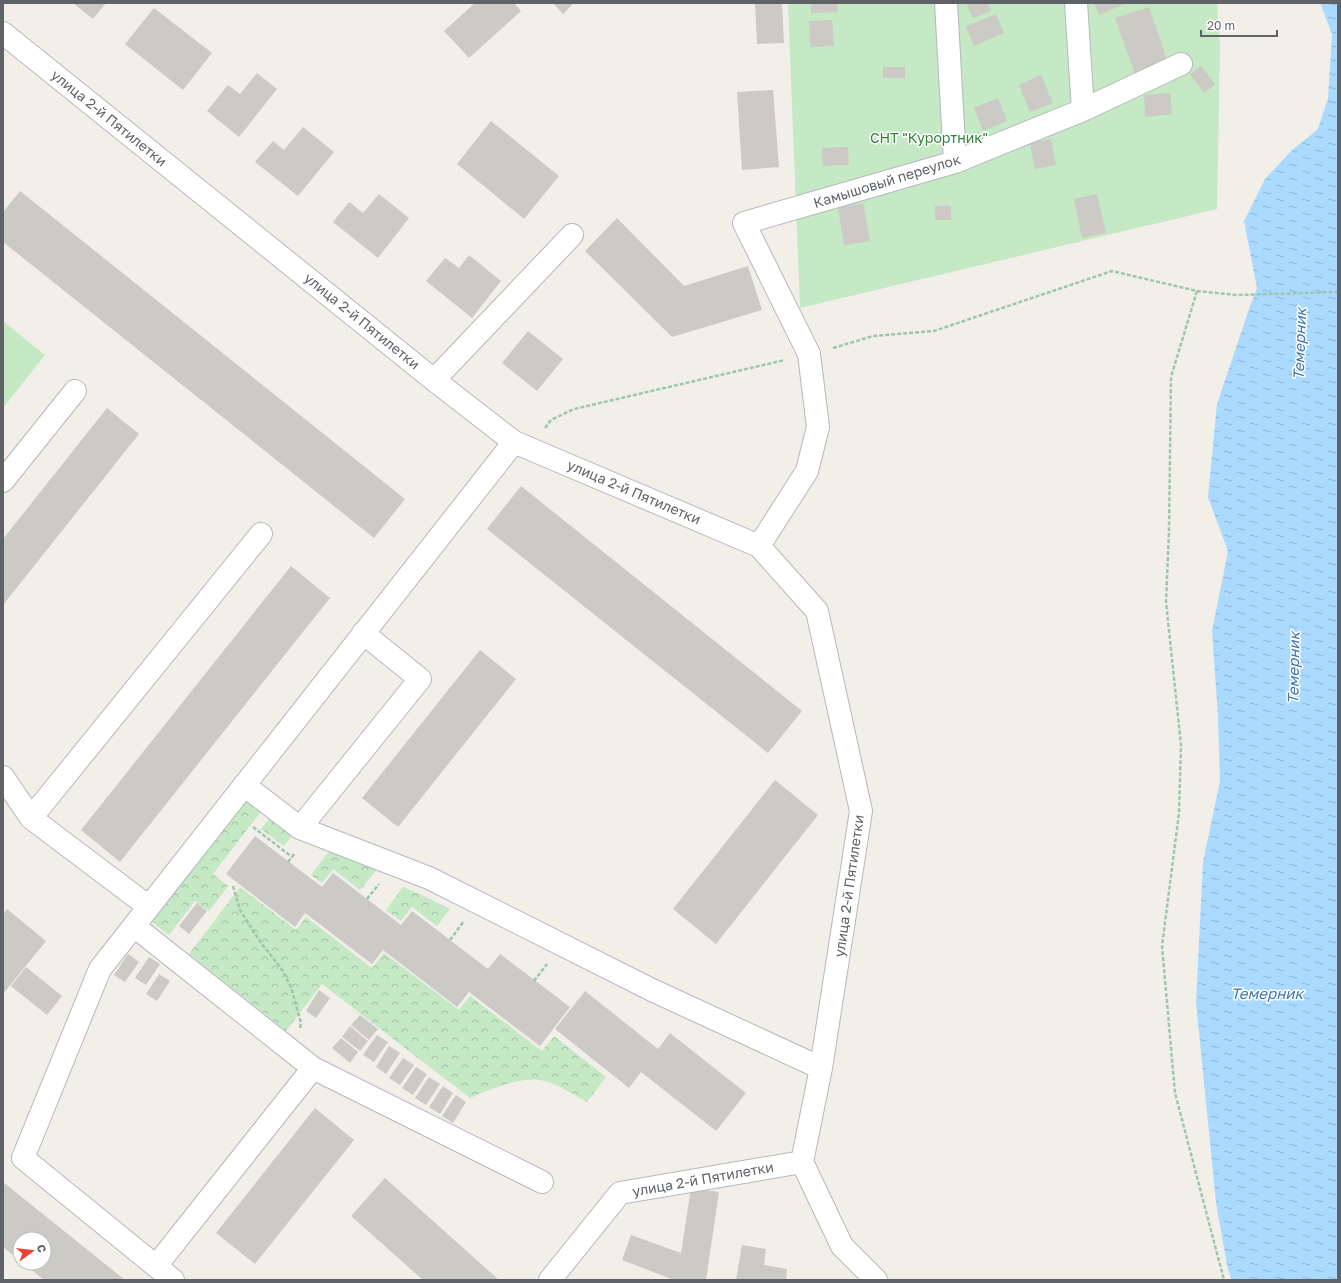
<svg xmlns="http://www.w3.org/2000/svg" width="1341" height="1283" viewBox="0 0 1341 1283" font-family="'Golos Text',sans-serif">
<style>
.forest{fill:url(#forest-crowns)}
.green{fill:#c5e8c5}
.water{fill:url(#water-ripples)}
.building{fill:#cccac5}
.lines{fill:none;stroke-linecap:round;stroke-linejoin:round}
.minor-casing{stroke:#b5b8bc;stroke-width:24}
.path{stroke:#9cc7a9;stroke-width:2.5;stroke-dasharray:4 2;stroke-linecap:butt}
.minor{stroke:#fff;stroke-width:22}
.labels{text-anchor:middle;stroke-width:3;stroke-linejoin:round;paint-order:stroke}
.street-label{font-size:14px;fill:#5f6368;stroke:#fff}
.park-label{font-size:14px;fill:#348238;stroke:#fff}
.water-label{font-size:15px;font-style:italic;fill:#4174aa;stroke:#fff}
</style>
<defs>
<pattern id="forest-crowns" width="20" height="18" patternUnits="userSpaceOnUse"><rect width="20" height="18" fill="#c5e8c5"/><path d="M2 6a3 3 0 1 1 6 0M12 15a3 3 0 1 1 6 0" fill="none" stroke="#a3c0a4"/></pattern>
<pattern id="water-ripples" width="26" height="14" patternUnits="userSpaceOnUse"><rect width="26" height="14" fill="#aadaff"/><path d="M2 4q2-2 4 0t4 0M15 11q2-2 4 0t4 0" fill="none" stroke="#8eb4d2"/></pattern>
</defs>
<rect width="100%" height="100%" fill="#f1efe8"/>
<path class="forest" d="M247,797l16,12 -50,65 15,12 -19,25 -14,-10 -26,34 -17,-13z
M272,815l22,18 -10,13 -23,-17z
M331,849l47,19 -18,22 -27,-21 -11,14 -11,-8z
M240,887l56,43 10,-13 66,51 12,-15 75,57 11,-14 72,55 12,-15 52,41 -19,25c-12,-6 -24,-15 -36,-19 -25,-10 -57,5 -81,15l-148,-114 -36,47 -97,-77z
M403,887l17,7 30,15 -13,17 -25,-19 -11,14 -15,-11z"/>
<path class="green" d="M788,3h429l3,42 -3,164 -417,99z
M3,321l42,34 -42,53z"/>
<path class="water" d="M1320,3h18v297l-1,7 1,2v971h-106l-4,-10 -12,-67 -20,-201 7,-140 17,-81 -2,-65 -6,-85 16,-80 -20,-54 9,-93 32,-95 8,-21 -13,-67 21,-42 27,-29 26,-21 10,-31 4,-64z"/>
<path class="building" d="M73,3h33l-13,16z
M475,3h39l7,8 -52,47 -25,-27z
M553,3h21l-11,11z
M755,3h27l2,40 -27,1z
M811,3h26l1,9 -27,1z
M966,3h22l3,8 -18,7z
M1094,3h33l-28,12z
M1149,7l19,55 -33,12 -20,-56z
M154,8l58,45 -29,37 -58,-46z
M996,14l8,19 -30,13 -8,-19z
M832,20l2,26 -24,1 -1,-26z
M1201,66l14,18 -11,9 -14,-19z
M883,67h22v11h-22z
M257,73l20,16 -38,48 -32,-26 21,-26 12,9z
M1041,75l12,28 -23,9 -11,-27z
M773,90l6,77 -37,3 -5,-78z
M1170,93l2,21 -27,3 -1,-22z
M998,98l9,23 -24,10 -9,-23z
M491,121l68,55 -35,43 -67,-55z
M303,127l31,25 -36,44 -43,-34 18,-21 11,9z
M1051,139l5,26 -21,4 -5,-26z
M848,147l1,18 -26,1 -1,-18z
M20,191l385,308 -31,39 -371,-296v-30z
M379,194l30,24 -31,40 -45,-36 16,-20 14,11z
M1097,194l9,39 -24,5 -8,-39z
M863,203l7,38 -26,4 -6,-37z
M935,206h16v14h-16z
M617,218l67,68 64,-20 14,44 -90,27 -87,-86z
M469,255l32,26 -29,37 -46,-37 19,-23 14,10z
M528,331l35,28 -26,32 -35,-28z
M107,408l32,26 -136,171v-66z
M521,486l281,225 -34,42 -281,-224z
M291,566l39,32 -210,264 -39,-32z
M480,650l36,29 -118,148 -36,-29z
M775,780l43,35 -102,129 -43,-35z
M255,836l67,51 11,-14 68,52 11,-14 76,58 12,-15 70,53 -30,39 -71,-54 -12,15 -74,-57 -11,14 -67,-51 -10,14 -69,-53z
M197,903l10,8 -18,23 -10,-8z
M7,909l39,32 -43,53v-79z
M128,954l11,8 -14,20 -11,-7z
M149,957l11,7 -14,21 -11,-7z
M26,967l36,29 -15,19 -36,-29z
M159,974l11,7 -13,20 -11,-7z
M319,990l11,8 -14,20 -10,-7z
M585,991l73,58 12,-16 76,60 -30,38 -75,-59 -12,16 -74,-59z
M360,1015l18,14 -9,11 -18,-15z
M350,1026l18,15 -8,10 -18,-14z
M377,1035l11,7 -14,20 -11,-7z
M341,1038l17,14 -8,11 -18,-15z
M389,1046l11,7 -14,21 -10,-7z
M403,1058l11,7 -14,20 -11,-7z
M416,1067l11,7 -14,21 -11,-7z
M429,1077l11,7 -14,21 -11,-7z
M443,1086l10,7 -13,21 -11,-7z
M456,1095l10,7 -13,21 -11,-7z
M315,1108l39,32 -99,124 -39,-31z
M385,1178l114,102h-76l-72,-64z
M3,1182l122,98h-81l-21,-17h21v-24h-24v22l-17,-14z
M691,1188l28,4 -13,88h-32l-52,-20 9,-25 50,18z
M742,1245l24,4 -2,16 23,4 -1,11h-50z"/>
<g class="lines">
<defs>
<path id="minor" d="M946,3l9,159
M1076,3l7,107
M3,33l431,347 80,62 245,104 58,65 44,200 -40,257 -19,94 -182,31 -70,87
M434,380l138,-145
M3,481l72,-90
M759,546l48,-75 11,-44 -9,-73 -65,-131 211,-61 128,-52 98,-46
M3,777l28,41 230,-284
M244,785l56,43 129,50 223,112 169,78
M31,818l118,89
M300,828l120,-149 -57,-46
M134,926l179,142 229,114
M802,1162l40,84 34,34
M156,1266l157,-198
M173,1280l-150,-122 77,-189 414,-527"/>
</defs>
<use href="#minor" class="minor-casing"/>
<path class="path" d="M1197,291l-26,86 -2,154 -3,71 15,143 -2,68 -17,133 13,147 49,187
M833,348l40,-12 61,-5 178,-60 85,20 39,4 102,-3
M545,428l6,-8 23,-11 211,-49
M253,827l39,30
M288,862l7,-9
M233,886l7,24 21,33 20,25 10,19 10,36 -1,5
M367,899l12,-15
M450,940l14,-19
M534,981l13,-17"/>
<use href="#minor" class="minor"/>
</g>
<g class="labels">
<g class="street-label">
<text transform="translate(109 118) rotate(39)" y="5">улица 2-й Пятилетки</text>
<text transform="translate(887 181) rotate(-17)" y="5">Камышовый переулок</text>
<text transform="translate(362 321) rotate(39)" y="5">улица 2-й Пятилетки</text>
<text transform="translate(634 492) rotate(23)" y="5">улица 2-й Пятилетки</text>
<text transform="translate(849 886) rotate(-82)" y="5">улица 2-й Пятилетки</text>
<text transform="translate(703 1179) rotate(-10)" y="5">улица 2-й Пятилетки</text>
</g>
<g class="park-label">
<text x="929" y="143">СНТ "Курортник"</text>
</g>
<g class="water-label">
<text transform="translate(1300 344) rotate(-88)" y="5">Темерник</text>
<text transform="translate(1294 668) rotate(-89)" y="5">Темерник</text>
<text x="1267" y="999">Темерник</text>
</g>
</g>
<rect width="1341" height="1283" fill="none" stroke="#5f6368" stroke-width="8"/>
<g transform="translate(32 1251) rotate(75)"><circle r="19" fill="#ffffff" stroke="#bfc1c3"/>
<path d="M0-3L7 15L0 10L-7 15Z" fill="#ea4335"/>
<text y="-6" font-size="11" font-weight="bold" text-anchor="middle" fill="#5f6368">С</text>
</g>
<path d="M1201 30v6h76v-6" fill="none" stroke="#5f6368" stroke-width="2"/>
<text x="1207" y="30" font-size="12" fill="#5f6368" stroke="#ffffff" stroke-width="3" paint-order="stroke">20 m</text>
</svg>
